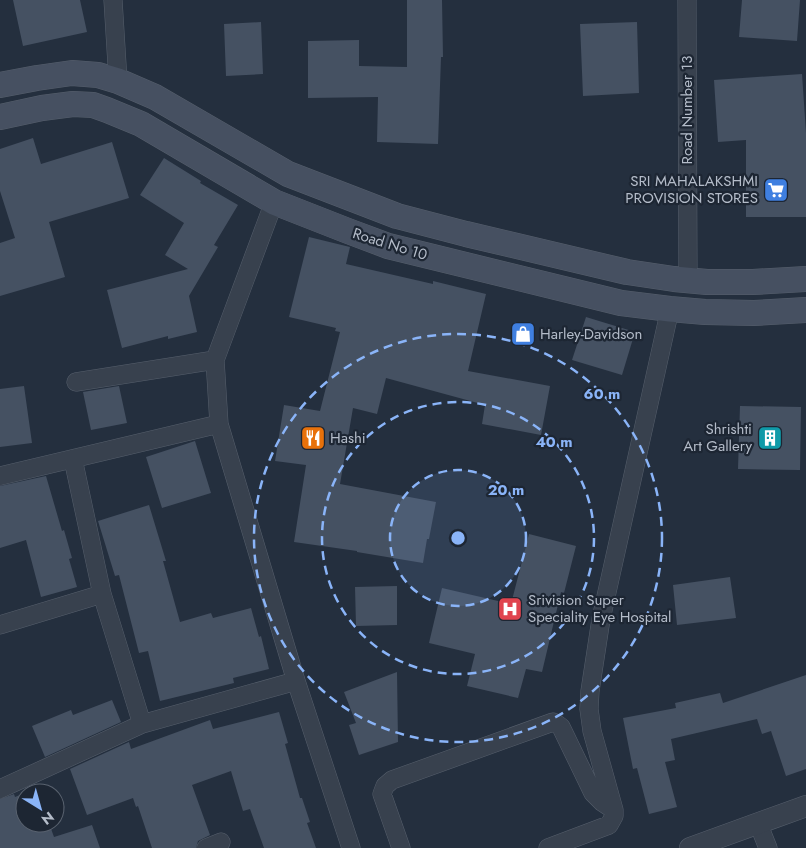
<svg xmlns="http://www.w3.org/2000/svg" width="806" height="848" viewBox="0 0 806 848" font-family="Jost,sans-serif">
<style>
.building{fill:#455162}
.lines{fill:none;stroke-linecap:round;stroke-linejoin:round}
.minor-casing{stroke:#565f6c;stroke-width:19}
.tertiary-casing{stroke:#565f6c;stroke-width:22}
.secondary-casing{stroke:#565f6c;stroke-width:26}
.minor{stroke:#38414e;stroke-width:18}
.tertiary{stroke:#38414e;stroke-width:21}
.secondary{stroke:#465061;stroke-width:25}
.ring{fill:none;stroke:#8ab4f8;stroke-width:2.5;stroke-dasharray:9 6}
.labels{text-anchor:middle;stroke-width:4.5;stroke-linejoin:round;paint-order:stroke}
.street-label{font-size:15px;fill:#b4bcc9;stroke:#1d2633}
.poi-label{font-size:15px;fill:#b4bcc9;stroke:#1d2633;text-anchor:start}
.centre{fill:#8ab4f8;stroke:#1d2633;stroke-width:2.5}
.ring-label{font-size:15px;text-anchor:middle;font-weight:bold;fill:#8ab4f8;stroke:#1d2633;stroke-width:4.5;stroke-linejoin:round;paint-order:stroke}
</style>
<rect width="100%" height="100%" fill="#242f3e"/>
<path class="building" d="M13,0h67l7,32 -64,14z
M407,0h35l1,57h-2l-3,87 -61,-2 1,-45 -70,1v-57l51,-1v26l48,1z
M742,0h58l-3,41 -58,-4z
M261,22l2,52 -37,2 -2,-52z
M637,22l2,71 -56,3 -3,-72z
M802,74l4,59v84h-60v-77l-28,2 -4,-62z
M33,138l8,26 71,-22 17,56 -80,24 16,55 -65,19v-53l15,-5 -15,-47v-42z
M164,158l37,23 -1,2 38,22 -24,40 4,2 -29,49 8,36 -29,7v-3l-46,12 -15,-58 81,-21 -23,-14 19,-32 -44,-28z
M309,237l41,10 -4,17 87,20v-3l53,13 -18,77 82,15 -9,49 -59,-11 3,-19 -99,-27 -9,36 -24,-6 -13,76 96,18 -7,37h-2l-4,24 -66,-11v-1l-63,-9 12,-77 -31,-4 9,-56 36,6 20,-79 -5,-1 1,-3 -47,-11z
M586,317l49,15 -13,43 -50,-15z
M24,386l8,57 -32,4v-58z
M119,386l8,37 -36,7 -8,-38z
M740,406l61,1 -1,63 -62,-1z
M195,441l16,52 -49,15 -16,-51z
M46,476l16,55 2,-1 8,28 -3,1 8,28 -36,10 -15,-57 -26,8v-62z
M149,505l17,56h-3l17,61 31,-9 2,5 38,-10 8,29 2,-1 8,33 -36,9 1,5 -74,18 -12,-50 -9,2 -20,-78 -4,1 -17,-55z
M529,534l47,12 -12,47 -3,-1 -19,80 -16,-3 -8,29 -51,-12 8,-32 -46,-11 13,-55 69,16z
M730,577l6,41 -59,7 -4,-40z
M397,586v39l-41,1 -1,-39z
M397,672l1,70 -39,13 -10,-30 7,-2 -12,-31z
M806,675v94l-20,7 -15,-45 -9,3 -5,-15 -86,20 4,21 -10,2 12,45 -28,7 -12,-46 -4,1 -10,-51 53,-10 -1,-5 45,-10 3,10z
M112,700l9,22 -76,35 -13,-31 39,-16 2,5z
M279,712l9,31 -3,1 15,54h2l8,24 -3,1 9,25h-52l-14,-39 -7,2 -12,-40 -39,14 18,50 -12,6 -2,7h-44l-14,-42 -2,1 -3,-9 -46,17 -17,-46 59,-27 2,7 79,-29 3,9z
M25,793v30h24l5,14 38,-12 8,23h-100v-49l14,-5 1,3z"/>
<g class="lines">
<defs>
<path id="minor" d="M113,0l5,81
M687,0l1,279
M274,202l-59,158 4,64 77,257 55,167
M76,382l139,-22
M73,459l29,135 40,130
M0,476l219,-52
M0,625l102,-31
M0,789l142,-65 154,-43
M758,823l10,25
M206,848l15,-6
M401,848l-19,-54 3,-8 7,-6 161,-58 4,2 4,3 32,66 9,9 12,8
M548,848l61,-23 5,-9v-6l-22,-79 -3,-22 1,-18 11,-72 69,-310"/>
<path id="tertiary" d="M690,848l116,-42"/>
<path id="secondary" d="M0,85l37,-7 35,-5 26,2 20,6 37,16 133,77 109,42 69,18 161,38 47,7 33,3h46l53,-3
M0,117l42,-9 31,-4 20,1 14,5 34,14 133,78 74,29 40,15 233,57 49,6 35,3 49,1 52,-3"/>
</defs>
<use href="#minor" class="minor-casing"/>
<use href="#tertiary" class="tertiary-casing"/>
<use href="#secondary" class="secondary-casing"/>
<use href="#minor" class="minor"/>
<use href="#tertiary" class="tertiary"/>
<use href="#secondary" class="secondary"/>
</g>
<circle cx="458" cy="538" r="68" fill="#8ab4f8" fill-opacity=".12"/>
<g class="ring">
<circle cx="458" cy="538" r="68"/>
<circle cx="458" cy="538" r="136"/>
<circle cx="458" cy="538" r="204"/>
</g>
<defs>
<symbol id="supermarket-square" viewBox="-11 -11 22 22"><rect x="-9" y="-9" width="18" height="18" rx="4" fill="#3f7fe0" stroke="#1d2633"/><path d="M-6-5.5h2.5l.6 2H6L4.5 2H-2.5L-4.4-4H-6ZM-1.5 3.2a1.3 1.3 0 1 0 .1 0ZM3 3.2a1.3 1.3 0 1 0 .1 0Z" fill="#fff"/></symbol>
<symbol id="shop-square" viewBox="-11 -11 22 22"><rect x="-9" y="-9" width="18" height="18" rx="4" fill="#3f7fe0" stroke="#1d2633"/><path d="M-5-2.5h2.3a2.7 3.5 0 0 1 5.4 0H5L5.5 6h-11ZM-1.5-2.5h3a1.5 2.3 0 0 0-3 0Z" fill="#fff"/></symbol>
<symbol id="restaurant-square" viewBox="-11 -11 22 22"><rect x="-9" y="-9" width="18" height="18" rx="4" fill="#e8710a" stroke="#1d2633"/><path d="M-5-6h1v4h1v-4h1v4h1v-4h1v5L-1.5 .5V6h-2V.5L-5-1ZM5-6V6H3V1.5H1.5Q1.5-4 5-6Z" fill="#fff"/></symbol>
<symbol id="building-square" viewBox="-11 -11 22 22"><rect x="-9" y="-9" width="18" height="18" rx="4" fill="#0f9aa8" stroke="#1d2633"/><path d="M-4-6H4V6H1V3H-1V6H-4ZM-2.5-4.3h1.7v1.8h-1.7ZM.8-4.3h1.7v1.8H.8ZM-2.5-1h1.7V.8h-1.7ZM.8-1h1.7V.8H.8Z" fill="#fff"/></symbol>
<symbol id="hospital-square" viewBox="-11 -11 22 22"><rect x="-9" y="-9" width="18" height="18" rx="4" fill="#e0444e" stroke="#1d2633"/><path d="M-5-5h3v3.5h4V-5h3V5h-3V1.5h-4V5h-3Z" fill="#fff"/></symbol>
</defs>
<g fill-rule="evenodd">
<use href="#supermarket-square" x="762" y="176" width="28" height="28"/>
<use href="#shop-square" x="509" y="320" width="28" height="28"/>
<use href="#restaurant-square" x="299" y="424" width="28" height="28"/>
<use href="#building-square" x="756" y="424" width="28" height="28"/>
<use href="#hospital-square" x="496" y="595" width="28" height="28"/>
</g>
<g class="labels">
<g class="street-label">
<text transform="translate(687 110) rotate(-90)" y="5">Road Number 13</text>
<text transform="translate(390 244) rotate(17)" y="5">Road No 10</text>
</g>
<g class="poi-label">
<text x="758" y="186" text-anchor="end">SRI MAHALAKSHMI<tspan x="758" dy="17">PROVISION STORES</tspan></text>
<text x="540" y="339">Harley-Davidson</text>
<text x="752" y="434" text-anchor="end">Shrishti<tspan x="752" dy="17">Art Gallery</tspan></text>
<text x="330" y="443">Hashi</text>
<text x="528" y="605">Srivision Super<tspan x="528" dy="17">Speciality Eye Hospital</tspan></text>
</g>
</g>
<circle cx="458" cy="538" r="8" class="centre"/>
<g class="ring-label">
<text x="602" y="399">60 m</text>
<text x="554" y="447">40 m</text>
<text x="506" y="495">20 m</text>
</g>
<g transform="translate(40 808) rotate(143)"><circle r="24" fill="#1d2633" stroke="#59626f"/>
<path d="M0-4L9 19L0 12L-9 19Z" fill="#8ab4f8"/>
<text y="-8" font-size="14" font-weight="bold" text-anchor="middle" fill="#b4bcc9">N</text>
</g>
</svg>
